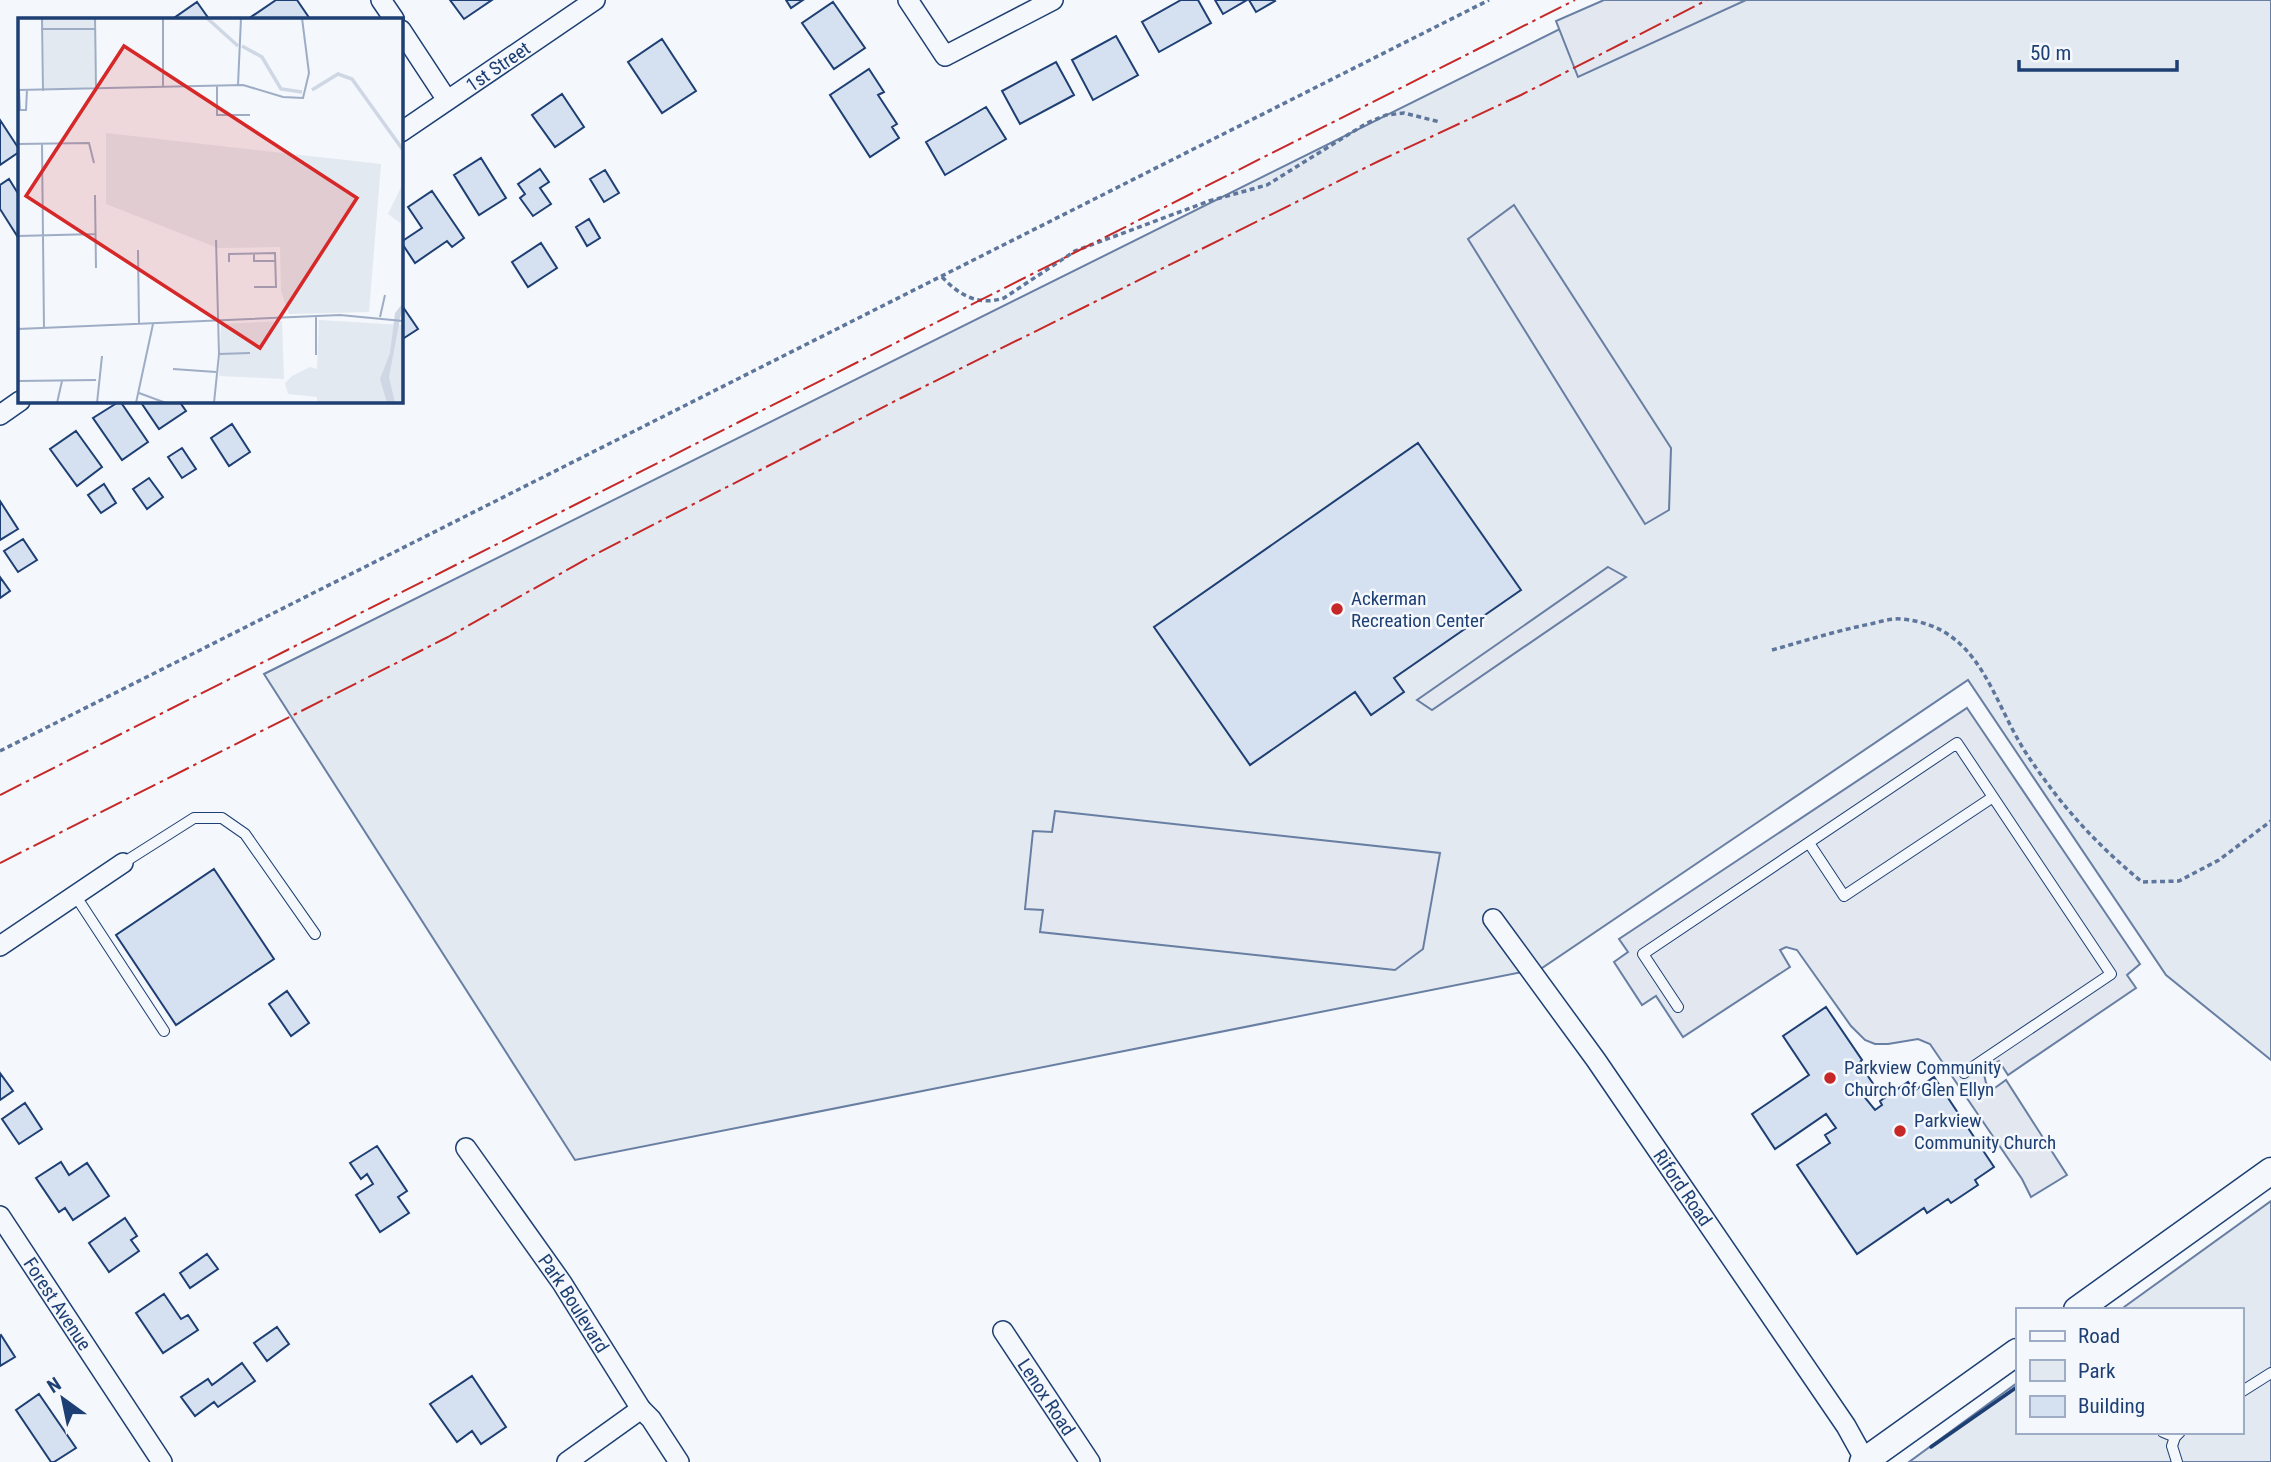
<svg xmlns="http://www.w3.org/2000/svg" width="2271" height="1462" viewBox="0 0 2271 1462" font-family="'Roboto Condensed',sans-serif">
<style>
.green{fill:#e3e9f0;stroke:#687fa3;stroke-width:2}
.parking{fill:#e3e8f0;stroke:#687fa3;stroke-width:2}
.building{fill:#d5e0f0;stroke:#1d3f73;stroke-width:2}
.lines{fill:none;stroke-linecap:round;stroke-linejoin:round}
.service-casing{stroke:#1d3f73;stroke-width:12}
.minor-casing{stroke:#1d3f73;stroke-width:22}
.secondary-casing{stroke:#1d3f73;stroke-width:29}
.path{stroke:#5e769c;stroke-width:3.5;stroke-dasharray:5 3.5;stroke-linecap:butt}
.service{stroke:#f4f7fb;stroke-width:10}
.minor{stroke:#f4f7fb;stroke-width:19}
.secondary{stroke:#f4f7fb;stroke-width:26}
.wall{stroke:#1d3f73;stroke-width:3.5}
.power{stroke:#c62828;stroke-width:2;stroke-dasharray:24 5 3.5 5;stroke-linecap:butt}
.poi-dot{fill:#c62828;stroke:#f4f7fb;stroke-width:2.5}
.labels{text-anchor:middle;stroke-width:5;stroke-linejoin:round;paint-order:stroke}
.street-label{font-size:19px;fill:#1d3f73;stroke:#f4f7fb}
.poi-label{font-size:19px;fill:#1d3f73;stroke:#f4f7fb;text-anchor:start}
.inset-river{fill:none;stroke:#cfd7e4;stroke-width:3.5}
.inset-road{fill:none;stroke:#9eadc5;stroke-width:2}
.view{fill:#d62828;fill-opacity:0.15;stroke:#d62828;stroke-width:3.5}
.inset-edge{fill:none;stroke:#1d3f73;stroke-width:3.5}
</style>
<rect width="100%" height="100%" fill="#f4f7fb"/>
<path class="green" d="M1618,0h653v1060l-105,-85 -198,-295 -426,288 -967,192 -311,-486z
M2271,1201v261h-362l108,-79v49h224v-122h-121z"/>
<path class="parking" d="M1604,0h142l-168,77 -22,-56z
M1514,205l157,243 -2,62 -24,14 -177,-285z
M1608,567l18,10 -194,133 -15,-10z
M1967,708l173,256 -13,11 9,13 -128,87 -9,-14 -12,7 -3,6 2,9 6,7 14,-10 61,95 -36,22 -9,-18 -92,-135 -12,-5 -30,5h-13l-10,-4 -14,-14 -54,-76 -11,-3 -6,3 10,17 -107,70 -27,-41 -14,9 -28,-43 14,-10 -9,-13z
M1055,811l385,42 -17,96 -28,21 -355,-38 3,-22 -18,-1 8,-78 19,1z"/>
<path class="building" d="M276,0h21l13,19h-62z
M450,0h42l-28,19z
M786,0h17l-12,8z
M1181,0h17l13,23 -52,29 -17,-30z
M1215,0h32l-24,14z
M1249,0h25l1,1 -19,11z
M197,2l12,17h-34l-1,-1z
M833,2l32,46 -31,21 -32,-46z
M1116,36l22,39 -45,25 -21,-40z
M662,39l34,52 -34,22 -34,-51z
M1056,62l18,33 -54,29 -18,-33z
M869,69l15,23 -6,3 19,29 -5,3 7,11 -29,19 -40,-62z
M562,94l22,33 -29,20 -23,-32z
M986,107l20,32 -61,36 -19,-33z
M0,120l19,29v3l-19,13z
M481,158l25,40 -27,17 -25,-40z
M540,169l9,13 -9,6 11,16 -18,12 -13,-18 5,-4 -7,-10z
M605,170l14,23 -15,9 -14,-23z
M9,179l10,16v44l-19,-30v-24z
M432,191l32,47 -12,9 -5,-6 -32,22 -14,-21 21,-14 -14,-21z
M589,219l11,19 -13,8 -11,-19z
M541,243l16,25 -29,19 -16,-25z
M403,307l15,22 -17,11v-32z
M120,401l28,41 -26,18 -29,-42z
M140,401h39l7,10 -27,18z
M232,424l18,28 -21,14 -18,-28z
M76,431l26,36 -25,19 -27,-37z
M1418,443l103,147 -127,88 10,14 -33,23 -16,-23 -105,73 -96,-138z
M182,448l14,21 -14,9 -14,-21z
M149,478l14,19 -16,12 -14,-20z
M104,484l12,19 -15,10 -13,-18z
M0,501l18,28 -18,11z
M23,539l14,21 -19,12 -14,-21z
M0,577l10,14 -10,7z
M214,869l60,90 -98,66 -60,-90z
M287,991l22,32 -18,13 -22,-32z
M1826,1007l36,53 -3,3 15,22 -12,9 13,16 7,-5 -2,-4 28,-19 6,9 20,-14 60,90 -19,13 3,5 -27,18 -3,-4 -21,14 -3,-5 -67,46 -60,-89 33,-22 -5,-8 11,-7 -10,-14 -51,35 -23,-35 57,-39 -26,-39z
M0,1073l13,18 -13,9z
M25,1103l17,26 -23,15 -17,-25z
M377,1146l30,45 -9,6 11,16 -29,19 -24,-37 17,-11 -6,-10 -6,5 -11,-16z
M61,1162l8,13 18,-12 22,33 -36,24 -8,-12 -6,4 -23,-34z
M125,1218l12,18 -6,4 8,11 -30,21 -20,-29z
M207,1254l11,15 -28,19 -10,-15z
M164,1294l17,25 7,-4 10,15 -35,23 -27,-40z
M277,1327l12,17 -22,17 -13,-18z
M1,1335l14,22 -15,9v-30z
M242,1363l13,18 -37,26 -4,-5 -19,14 -14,-19 27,-18 4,6z
M472,1376l34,51 -25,17 -9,-13 -15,11 -27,-38z
M39,1394l37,54 -22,14h-3l-35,-52z"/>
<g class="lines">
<defs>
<path id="service" d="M1809,843l35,53 149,-99
M123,863l71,-45h28l23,16 70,100
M75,895l89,136
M1678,1007l-35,-53 314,-211 154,231 -147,99
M2241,1392l30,-19
M2163,1432l12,5
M2177,1462l-5,-16 3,-9 5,-5"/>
<g id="minor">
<path d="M381,0l13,19"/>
<path d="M908,0l37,56 108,-56"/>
<path d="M401,30l46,70"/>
<path id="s1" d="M401,132l194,-132"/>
<path d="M0,415l20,-14"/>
<path id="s2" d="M1493,919l103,141 250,366 20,36"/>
<path d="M0,946l123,-83"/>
<path id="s3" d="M466,1148l96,135 79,126 10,10 28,43"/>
<path id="s4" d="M0,1216l162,246"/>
<path id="s5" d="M1003,1331l87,131"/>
<path d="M567,1462l74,-53"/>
</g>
<path id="secondary" d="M2077,1310l194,-139
M1863,1462l154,-110"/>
</defs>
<use href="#service" class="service-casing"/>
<use href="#minor" class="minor-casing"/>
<use href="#secondary" class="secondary-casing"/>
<path class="path" d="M942,277c18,19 37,29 62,21l71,-47 134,-50 58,-16 100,-62 19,-8 18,-2 36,9
M1772,650c32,-9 64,-19 98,-26 9,-2 21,-6 31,-5 81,7 90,82 127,137 34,51 67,87 114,126l37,-1 40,-21 52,-39
M0,751l1489,-751"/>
<use href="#service" class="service"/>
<use href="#minor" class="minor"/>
<use href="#secondary" class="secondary"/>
<path class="wall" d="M1931,1447l86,-60"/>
<path class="power" d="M0,795l1575,-795
M0,863l448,-226 142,-80 311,-159 478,-237 142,-66 186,-95"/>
</g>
<g class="poi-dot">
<circle cx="1337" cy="609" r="7"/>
<circle cx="1830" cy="1078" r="7"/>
<circle cx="1900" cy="1131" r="7"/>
</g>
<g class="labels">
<g class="street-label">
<text dy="7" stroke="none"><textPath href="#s1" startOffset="117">1st Street</textPath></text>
<text dy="7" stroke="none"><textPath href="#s2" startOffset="329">Riford Road</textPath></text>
<text dy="7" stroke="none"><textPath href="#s4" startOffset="105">Forest Avenue</textPath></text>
<text dy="7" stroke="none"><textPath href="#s3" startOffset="189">Park Boulevard</textPath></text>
<text dy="7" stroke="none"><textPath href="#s5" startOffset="79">Lenox Road</textPath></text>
</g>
<g class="poi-label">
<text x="1351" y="605">Ackerman<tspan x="1351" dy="22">Recreation Center</tspan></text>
<text x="1844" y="1074">Parkview Community<tspan x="1844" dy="22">Church of Glen Ellyn</tspan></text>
<text x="1914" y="1127">Parkview<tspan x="1914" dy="22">Community Church</tspan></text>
</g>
</g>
<g transform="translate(18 18)">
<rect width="385" height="385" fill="#f4f7fb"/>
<path d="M25,0h51l1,70 -51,2zM88,115l275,31 -12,148 -80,2 -8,-23 -1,-44 -62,1 -112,-44zM385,165v42l-15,-11zM301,302l84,5v78h-86v-6l-29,-3 -3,-11 7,-7 18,-9 7,2zM264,303l2,58 -65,-3 2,-52z" fill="#e3e9f0"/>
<path d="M385,285l-14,74 6,26h-8l-7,-24 10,-26 5,-40z" fill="#cfd7e4"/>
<path class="inset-river" d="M189,0l31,28M224,28l20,11 19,32 21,3M294,72l26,-16 14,5 51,71"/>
<path class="inset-road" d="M24,0l1,73M77,0l1,71M145,0v68M23,11h54M199,67v30h33M220,67l3,-67M0,72l225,-5 40,12 20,1 6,-25 -7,-55M1,72l1,20h6l1,-20M0,126l71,-1 5,20M24,126l2,185M77,177l1,73M0,218l78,-2M120,232l1,74M236,235v8h21M211,244v-8l46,-1 1,34h-22M362,299l5,-22M0,311l322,-14 63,6M201,336l31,-1M298,337v-39M155,351l43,3M0,363l78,-1M121,375l27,10M39,385l5,-22M79,385l5,-47M118,385l17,-79M196,385l5,-49 -3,-114"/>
<path class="view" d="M106,28l233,152 -97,150 -234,-152z"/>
<rect width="385" height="385" class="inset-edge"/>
</g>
<rect x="2016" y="1308" width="228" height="126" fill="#f4f7fb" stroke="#9eadc5" stroke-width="2"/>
<rect x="2030" y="1331" width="35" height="10" fill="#f4f7fb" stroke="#9eadc5" stroke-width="2"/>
<text x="2078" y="1343" font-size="21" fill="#1d3f73">Road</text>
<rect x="2030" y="1360" width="35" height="21" fill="#e3e9f0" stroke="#9eadc5" stroke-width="2"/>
<text x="2078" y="1378" font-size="21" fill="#1d3f73">Park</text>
<rect x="2030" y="1396" width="35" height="21" fill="#d5e0f0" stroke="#9eadc5" stroke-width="2"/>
<text x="2078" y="1413" font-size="21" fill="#1d3f73">Building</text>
<g transform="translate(63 1399) rotate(327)" stroke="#f4f7fb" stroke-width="5" paint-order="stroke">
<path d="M0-5L12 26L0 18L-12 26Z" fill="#1d3f73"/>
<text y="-10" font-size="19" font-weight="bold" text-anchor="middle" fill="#1d3f73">N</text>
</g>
<path d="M2019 60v10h158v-10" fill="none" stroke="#1d3f73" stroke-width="3.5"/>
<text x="2030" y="60" font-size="21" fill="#1d3f73" stroke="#f4f7fb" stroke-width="5" paint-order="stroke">50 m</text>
</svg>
